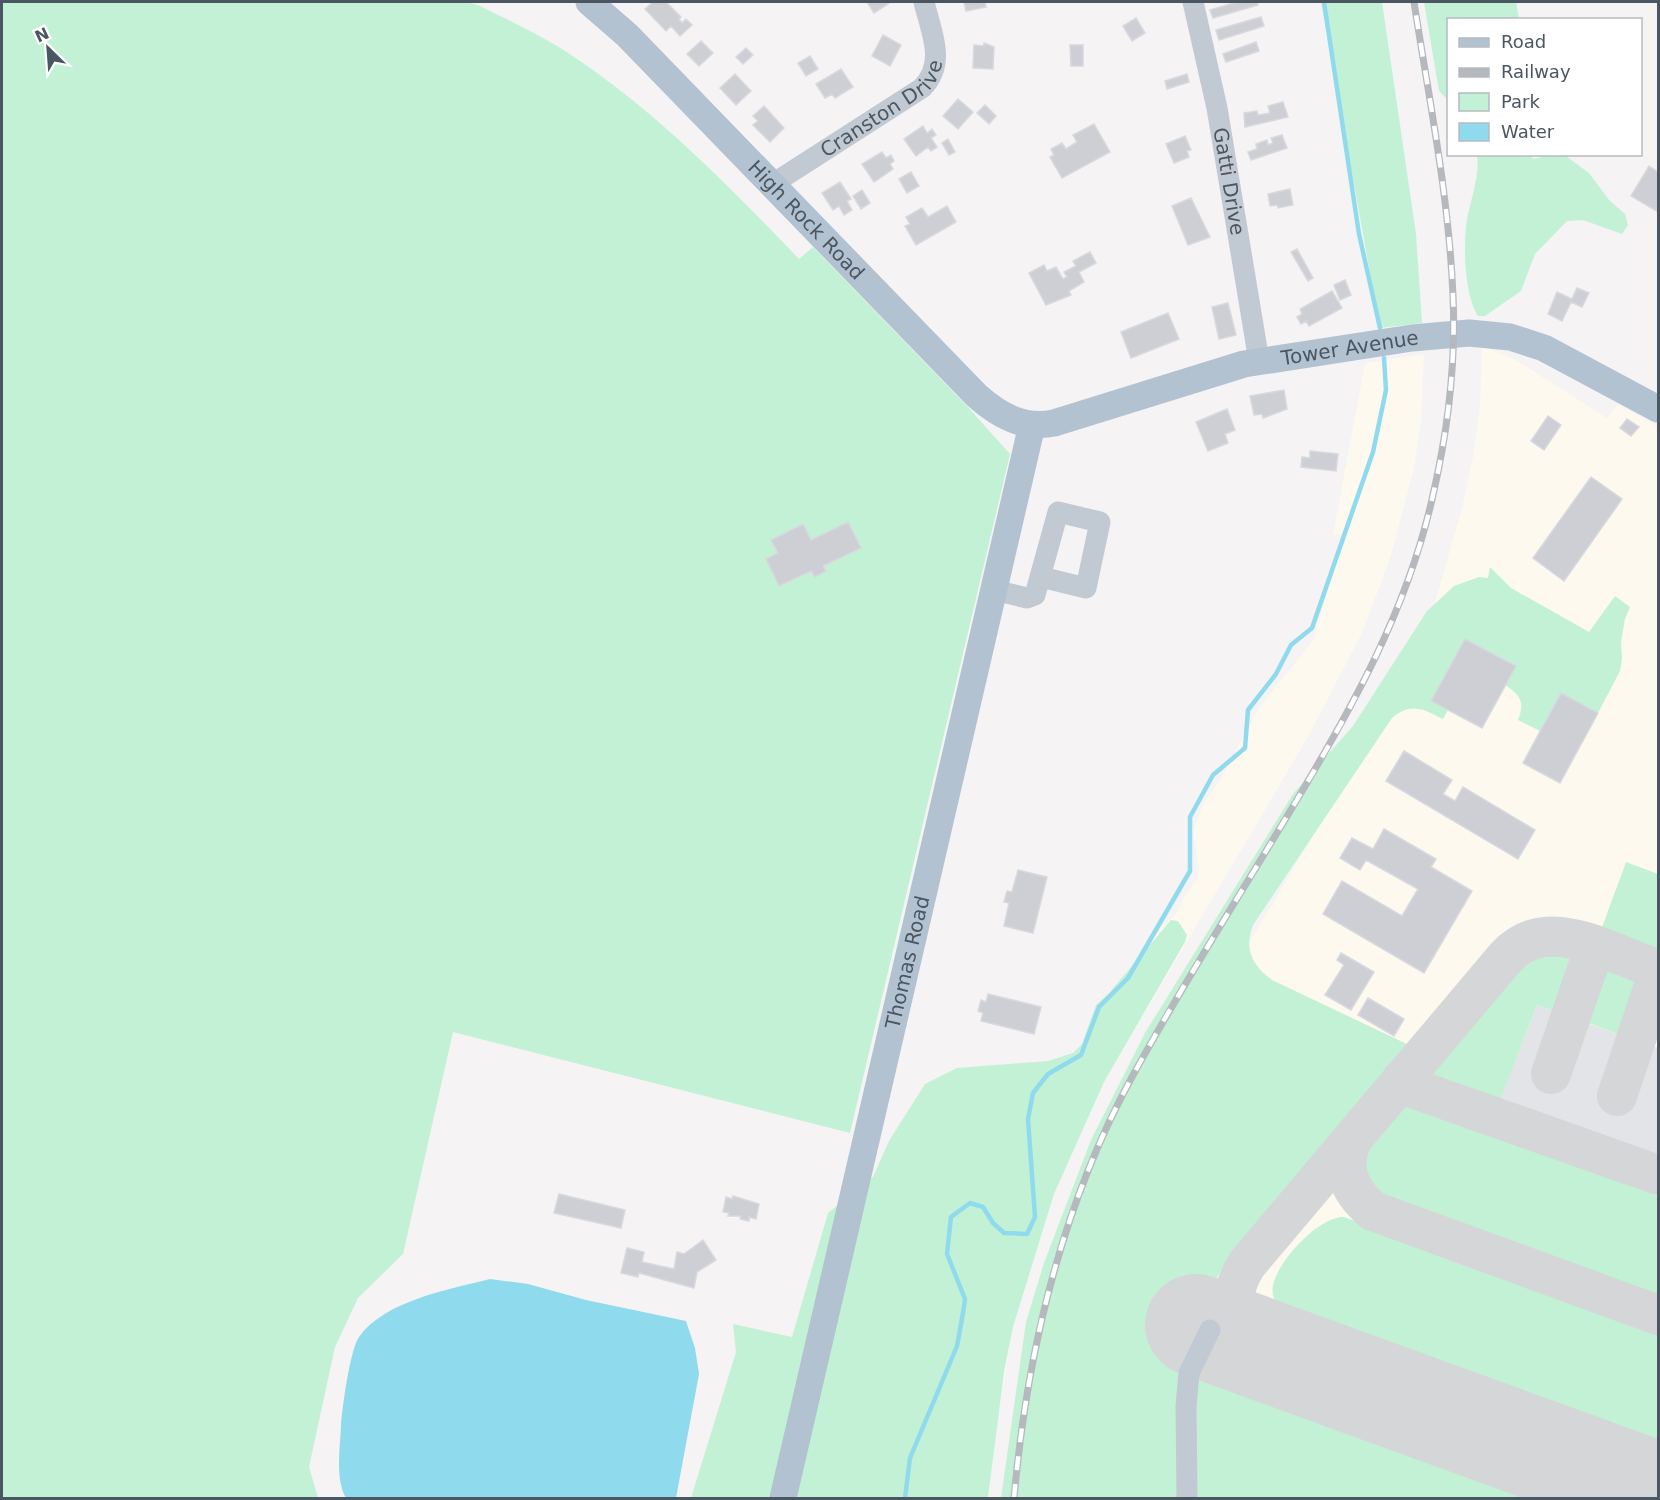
<svg xmlns="http://www.w3.org/2000/svg" width="1660" height="1500" viewBox="0 0 1660 1500" font-family="'DejaVu Sans',sans-serif">
<style>
.commercial{fill:#fdf9ef}
.airport{fill:#e2e4e7}
.green{fill:#c3f1d5}
.water{fill:#90daee}
.lines{fill:none;stroke-linecap:round;stroke-linejoin:round}
.stream{stroke:#90daee;stroke-width:4.5}
.taxiway{stroke:#d5d6d8;stroke-width:40}
.runway{stroke:#d5d6d8;stroke-width:102}
.building{fill:#cdcfd5;stroke:#d7d9de;stroke-width:1.5}
.minor{stroke:#c1cad2;stroke-width:21}
.major{stroke:#b3c2d1;stroke-width:27}
.rail-casing{stroke:#b5b8bd;stroke-width:7}
.rail{stroke:#fff;stroke-width:4.5;stroke-dasharray:14;stroke-linecap:butt}
.labels{text-anchor:middle;stroke-width:5;stroke-linejoin:round;paint-order:stroke}
.street-label{font-size:20px;fill:#4a5661;stroke:#fff}
</style>
<rect width="100%" height="100%" fill="#f5f3f3"/>
<path class="commercial" d="M1482,346l32,13 93,59 11,-14 40,23v1071h-614l189,-528 133,-223 68,-141 28,-98 11,-51 7,-52z
M1424,354l-3,68 -7,46 -24,91 -28,74 -54,104 -204,345 -50,112 -41,133 -16,93 -8,78h-80l170,-432 66,-114 15,-23 17,-16 5,-12 15,-22 2,-9 -6,-39 10,-27 18,-25 38,-71 55,-69 26,-94 2,-11 -9,1 32,-172z"/>
<path class="airport" d="M1577,958l26,10 -19,54 39,14 18,-54 17,6v27l-10,29 10,4v148l-165,-60 13,-31 -7,-3 38,-97 20,7z"/>
<path class="green" d="M2,2h466l12,4c28,14 56,27 82,43 89,57 164,134 237,210l14,-12 152,157 45,50 -160,679 -397,-101 -50,222 -45,44 -23,49 -26,120 9,31h-316z
M1321,2h61l34,232 6,89 -42,5z
M1424,2h92l3,17 -71,1v80l-9,-9z
M1563,154l26,19 20,27 16,14 3,11 -6,9 -39,-14 -16,1 -32,33 -14,37 -36,25h-7c-14,-22 -15,-72 -11,-97 4,-20 13,-44 10,-64h51l6,4 15,-4z
M1490,567l21,21 78,44 26,-36 15,11 -5,12 -4,23 1,17 -2,12 -22,42 -37,-20 -21,38 -22,-11c7,-17 3,-25 -13,-35l10,-19 -50,-27 -34,62 17,9 -5,9c-20,-10 -32,-17 -51,-1l-139,207c-9,24 -1,41 19,55l137,65 -183,217 -19,33 -23,61 391,142h-574l25,-176 18,-59 47,-123 54,-107 148,-239 60,-68 74,-115 27,-25 25,-9 9,1z
M1626,862l32,12v76l-57,-20z
M1171,920l7,1 9,14 -2,7 -81,140 -50,112 -41,133 -9,45 -16,126h-297l45,-146 -3,-28 59,13 36,-124 45,-36 16,-36 36,-57 32,-16 91,-7 25,-8 9,-9 14,-39 13,-12z
M1539,944l38,14 -20,54 -20,-7 -38,98 -70,-27z
M1603,968l38,14 -18,54 -40,-15z
M1405,1103l253,93v104l-277,-102c-40,-33 -1,-68 24,-95z
M1344,1217l314,113v127l-368,-135c-10,-10 -20,-22 -17,-37 5,-24 46,-69 71,-68z"/>
<path class="water" d="M490,1279l38,5 58,16 100,21 9,27 4,26 -23,124h-330c-11,-19 -6,-50 -5,-72 1,-17 9,-76 18,-89 25,-36 91,-48 131,-58z"/>
<g class="lines">
<path class="stream" d="M1324,2l35,232 21,94
M905,1498l5,-40 47,-112 6,-33 2,-14 -18,-45 4,-37 19,-14 13,4 10,16 11,10 23,1 8,-17 -7,-98 5,-26 15,-19 33,-19 18,-48 29,-29 62,-107v-54l23,-42 32,-27 3,-38 28,-36 15,-29 21,-17 61,-176 13,-62 -2,-32"/>
<path class="taxiway" d="M1658,969c-47,-14 -110,-58 -152,-12l-152,180c-17,29 -4,55 19,74l285,104
M1551,1074l44,-128
M1402,1079l13,10 243,86
M1617,1096l41,-122
M1269,1351c-32,-26 -47,-48 -22,-87l107,-127"/>
<path class="runway" d="M1196,1325l462,168"/>
</g>
<path class="building" d="M653,2h13l15,15 -2,2 3,4 4,-4 6,6 -12,11 -9,-10 -5,5 -21,-22z
M867,2h24l-17,11z
M964,2h21l1,5 -20,4z
M1237,2h20l1,3 -45,13 -3,-8z
M1261,17l3,9 -45,14 -3,-10z
M1136,18l9,15 -13,8 -9,-15z
M883,35l18,10 -11,21 -18,-10z
M701,41l12,12 -14,13 -12,-12z
M1256,42l3,9 -33,11 -3,-8z
M984,43l10,4 -1,22 -20,-1 1,-23 10,1z
M1070,45h13v21h-12z
M746,48l7,7 -10,9 -7,-7z
M810,56l8,13 -12,7 -8,-13z
M841,69l12,18 -18,11 -3,-4 -7,4 -9,-14z
M735,74l16,17 -15,14 -16,-17z
M1187,74l2,8 -22,7 -2,-8z
M958,99l15,13 -15,17 -15,-13z
M1283,102l5,15 -43,10 -1,-14 13,-2 1,4 12,-2 -2,-7z
M985,105l11,11 -7,8 -12,-11z
M764,106l20,22 -14,14 -17,-17 5,-4 -5,-5z
M1094,124l16,28 -48,26 -12,-21 4,-2 -3,-6 11,-6 4,6 11,-7 -4,-7z
M923,126l4,7 5,-4 4,6 -5,3 6,9 -6,4 -3,-4 -12,9 -12,-17z
M1282,135l5,13 -36,12 -3,-8 9,-3 -1,-5 11,-4 1,5 5,-2 -2,-5z
M1185,136l6,14 -4,1 2,6 -15,6 -8,-19z
M948,139l7,13 -6,3 -7,-12z
M882,152l4,6 5,-3 3,6 -4,3 3,5 -19,13 -12,-18z
M1649,166l9,6v40l-27,-16z
M911,172l8,14 -12,7 -8,-14z
M840,182l11,17 -4,2 5,9 -8,5 -5,-9 -6,4 -11,-17z
M1290,189l3,16 -15,3 -1,-3 -7,1 -2,-12z
M862,190l8,13 -9,6 -8,-13z
M1191,198l19,39 -22,8 -16,-39z
M947,206l9,16 -40,23 -11,-19 5,-2 -4,-7 16,-9 6,9z
M1297,249l16,29 -5,3 -17,-29z
M1090,252l6,11 -17,9 5,10 -15,9 2,4 -25,10 -17,-32 15,-8 3,6 9,-4 7,12 4,-2 -3,-5 12,-6 -3,-5z
M1345,280l6,15 -11,5 -6,-15z
M1577,288l12,5 -7,14 -11,-5 -9,19 -14,-7 9,-22 15,7z
M1332,291l10,17 -33,18 -3,-5 -5,3 -4,-7 5,-3 -2,-5z
M1228,303l8,32 -17,4 -7,-32z
M1168,313l11,26 -48,19 -10,-26z
M1284,390l3,19 -24,9 -1,-4 -8,1 -4,-19z
M1227,409l8,21 -10,4 3,9 -20,8 -12,-29z
M1548,416l13,9 -17,25 -13,-9z
M1627,419l12,8 -8,9 -11,-8z
M1310,451l28,3 -2,17 -35,-4 1,-10 8,1z
M1591,477l31,22 -58,82 -31,-23z
M848,522l13,26 -38,18 3,5 -11,6 -4,-6 -32,15 -13,-27 12,-6 -7,-13 32,-16 8,16z
M1465,639l51,27 -34,62 -51,-27z
M1561,693l37,20 -38,70 -37,-20z
M1404,751l48,29 -9,14 12,7 8,-14 72,43 -17,29 -132,-78z
M1384,829l52,30 -5,8 41,24 -48,82 -101,-59 19,-33 60,35 16,-27 -52,-29 -6,10 -20,-12 12,-20 21,11z
M1018,870l29,7 -14,56 -29,-7 5,-23 -5,-1 3,-11 5,1z
M1341,953l33,19 -23,38 -26,-15 19,-30 -7,-5z
M988,994l53,13 -7,27 -53,-13 2,-8 -5,-2 3,-11 5,2z
M1368,998l36,21 -10,17 -36,-21z
M559,1194l66,16 -4,18 -67,-15z
M733,1196l26,8 -3,15 -7,-2v4l-9,-2 1,-3h-13l1,-3 -6,-1 3,-15 6,2z
M703,1240l13,20 -19,12 -3,16 -55,-15 -1,4 -17,-4 6,-25 17,4 -2,10 32,7 3,-17 7,2z"/>
<g class="lines">
<g class="minor">
<path id="s1" d="M1193,2l24,106 42,253"/>
<path id="s2" d="M771,185l151,-97c25,-25 9,-56 2,-86"/>
<path d="M994,590l33,8 8,-3 23,-83 42,10 -14,66 -45,-11"/>
<path d="M1187,1498l-1,-92 3,-33 21,-43"/>
</g>
<g class="major">
<path id="s3" d="M589,2l38,33 350,361c23,20 46,33 77,27l190,-59 168,-26 57,-5 41,4 34,11 114,61"/>
<path id="s4" d="M783,1498l249,-1073"/>
</g>
<defs>
<path id="rail" d="M1014,1498c13,-146 47,-291 118,-421 50,-92 107,-180 160,-269 60,-100 116,-199 141,-313 15,-65 23,-133 20,-199 -4,-99 -24,-197 -39,-294"/>
</defs>
<use href="#rail" class="rail-casing"/>
<use href="#rail" class="rail"/>
</g>
<g class="labels">
<g class="street-label">
<text dy="7" stroke="none"><textPath href="#s2" startOffset="136">Cranston Drive</textPath></text>
<text dy="7" stroke="none"><textPath href="#s1" startOffset="183">Gatti Drive</textPath></text>
<text dy="7" stroke="none"><textPath href="#s3" startOffset="308">High Rock Road</textPath></text>
<text dy="7" stroke="none"><textPath href="#s3" startOffset="944">Tower Avenue</textPath></text>
<text dy="7" stroke="none"><textPath href="#s4" startOffset="550">Thomas Road</textPath></text>
</g>
</g>
<rect width="1660" height="1500" fill="none" stroke="#4a5661" stroke-width="6"/>
<rect x="1447" y="18" width="195" height="138" fill="#ffffff" stroke="#b7bbc0" stroke-width="1.5"/>
<rect x="1459" y="38" width="30" height="9" fill="#b3c2d1" stroke="#b7bbc0" stroke-width="1.5"/>
<text x="1501" y="48" font-size="18" fill="#4a5661">Road</text>
<rect x="1459" y="68" width="30" height="9" fill="#b5b8bd" stroke="#b7bbc0" stroke-width="1.5"/>
<text x="1501" y="78" font-size="18" fill="#4a5661">Railway</text>
<rect x="1459" y="93" width="30" height="18" fill="#c3f1d5" stroke="#b7bbc0" stroke-width="1.5"/>
<text x="1501" y="108" font-size="18" fill="#4a5661">Park</text>
<rect x="1459" y="123" width="30" height="18" fill="#90daee" stroke="#b7bbc0" stroke-width="1.5"/>
<text x="1501" y="138" font-size="18" fill="#4a5661">Water</text>
<g transform="translate(48 48) rotate(335)" stroke="#ffffff" stroke-width="4.5" paint-order="stroke">
<path d="M0-4.5L10 22L0 15L-10 22Z" fill="#4a5661"/>
<text y="-9" font-size="16" font-weight="bold" text-anchor="middle" fill="#4a5661">N</text>
</g>
</svg>
